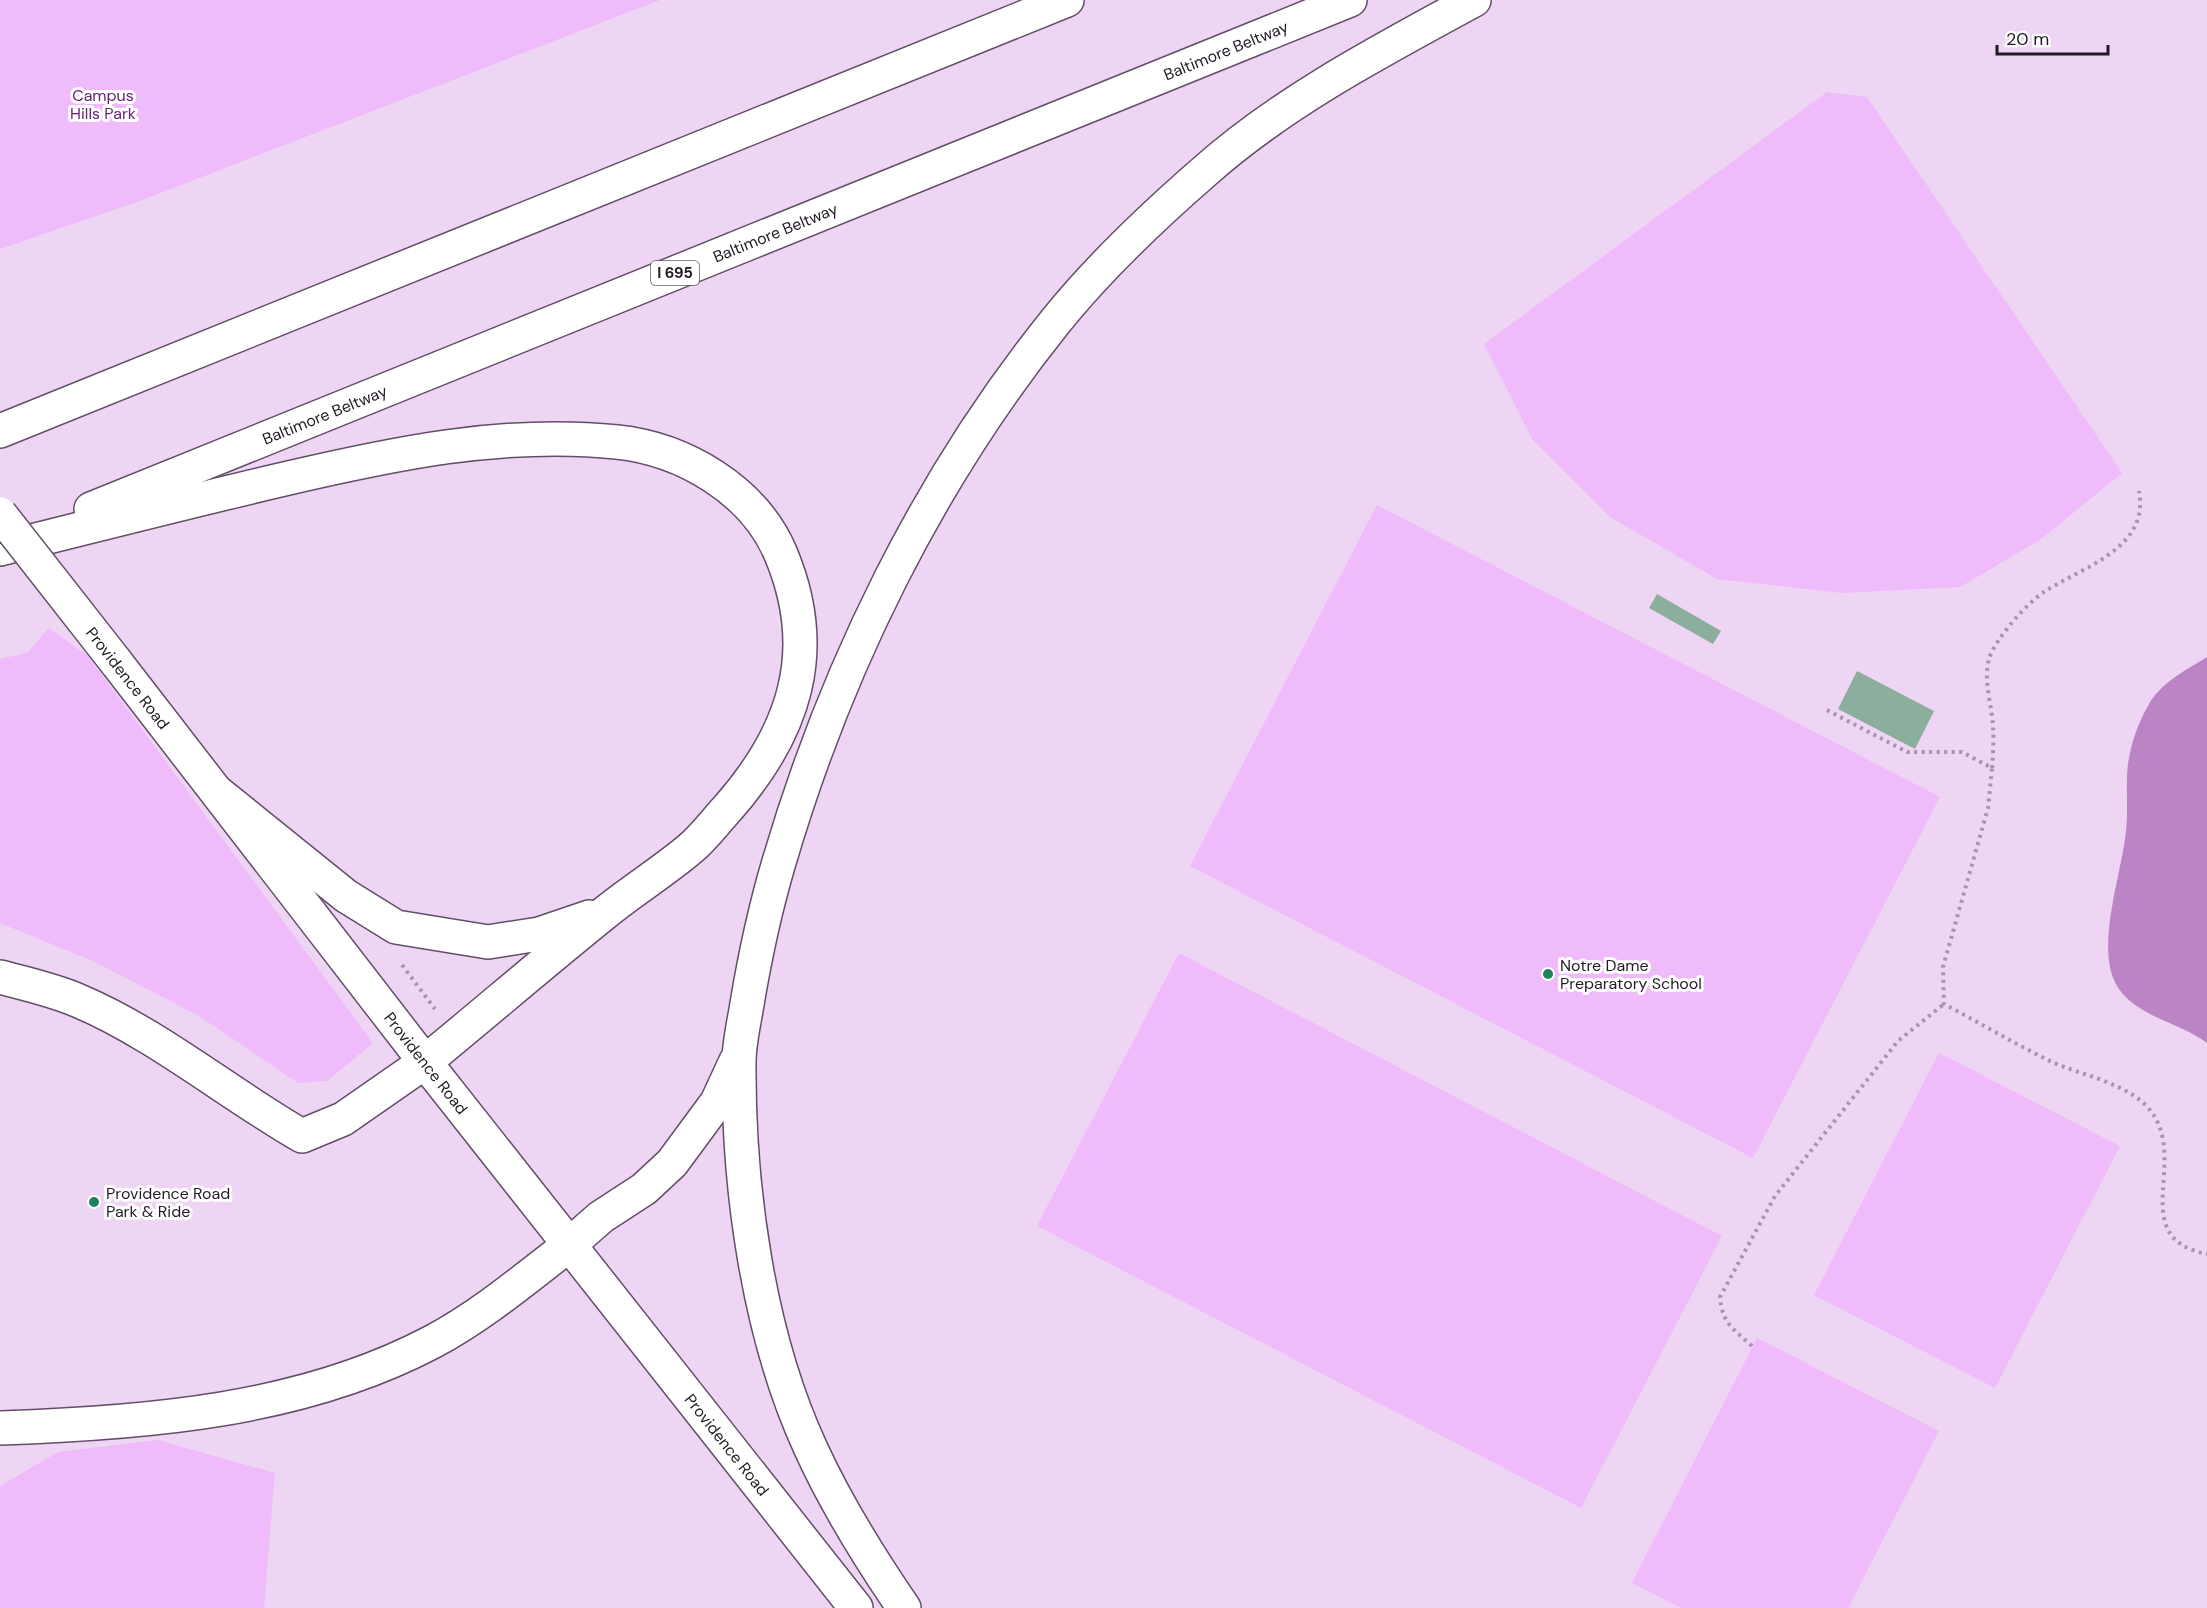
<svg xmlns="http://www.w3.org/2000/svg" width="2207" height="1608" viewBox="0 0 2207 1608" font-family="'DM Sans',sans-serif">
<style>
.green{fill:#efbbfa}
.water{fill:#bb85c5}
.building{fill:#8baf9c}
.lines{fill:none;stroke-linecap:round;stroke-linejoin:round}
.minor-casing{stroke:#634e68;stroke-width:36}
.highway-casing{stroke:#634e68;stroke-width:36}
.path{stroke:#a894ac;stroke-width:4;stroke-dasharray:3 4.5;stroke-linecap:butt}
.minor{stroke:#fff;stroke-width:33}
.highway{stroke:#fff;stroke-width:33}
.minor-bridge-casing{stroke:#634e68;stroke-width:36;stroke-linecap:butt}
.minor-bridge{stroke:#fff;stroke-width:33}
.poi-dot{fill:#20825b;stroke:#fff;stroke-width:2}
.labels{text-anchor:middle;stroke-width:6;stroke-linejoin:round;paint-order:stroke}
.shield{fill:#fff;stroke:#645e66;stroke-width:1.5}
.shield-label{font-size:15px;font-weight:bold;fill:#221924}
.street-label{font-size:16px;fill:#221924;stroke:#fff}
.park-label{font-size:16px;fill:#642371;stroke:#fff}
.poi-label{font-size:16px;fill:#221924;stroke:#fff;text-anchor:start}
</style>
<rect width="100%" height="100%" fill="#eed5f3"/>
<path class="green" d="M0,0h660l-523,202 -137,47z
M1827,92l40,5 255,376 -82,67 -80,47 -118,6 -125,-14 -107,-62 -78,-78 -48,-95z
M1377,505l563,292 -187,361 -563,-292z
M49,628l39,28 285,387 -46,38 -29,2 -99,-67 -106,-55 -93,-38v-264l27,-6z
M1179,953l543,283 -141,272 -544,-282z
M1939,1053l181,93 -125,242 -181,-93z
M1757,1338l182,93 -91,177h-167l-49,-25z
M158,1440l117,33 -11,135h-264v-122l58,-34z"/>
<path class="water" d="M2207,657v386c-29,-22 -77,-27 -93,-63 -17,-39 8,-108 12,-149 3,-25 -2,-54 4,-78 3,-15 10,-34 18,-47 12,-23 38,-36 59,-49z"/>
<path class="building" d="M1657,594l64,37 -8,13 -64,-36z
M1857,671l77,40 -19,38 -77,-40z"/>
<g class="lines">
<defs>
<g id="minor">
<path id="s1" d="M116,662l309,400 431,546"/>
<path d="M0,977c26,7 54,13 79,24 76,32 150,93 223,135l41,-17 82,-57"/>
<path d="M0,1428c146,-5 301,-17 432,-86 49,-26 93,-63 137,-97"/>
</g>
<g id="highway">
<path d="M0,431l1067,-431"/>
<path id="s2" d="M91,509l1259,-509"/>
<path d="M0,549c93,-23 186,-47 280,-69 111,-26 223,-50 337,-38 67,7 136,48 163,110 42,98 15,180 -53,257 -12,13 -23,28 -36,39 -27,23 -58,42 -85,64 -61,49 -120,100 -181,150"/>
<path d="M217,792l129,104 50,31 92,15 51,-8 50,-17"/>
<path d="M569,1245l32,-28 43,-28 28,-26 45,-61 19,-41"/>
<path d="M904,1608c-35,-51 -67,-102 -93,-159 -53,-114 -73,-262 -72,-387 0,-19 5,-39 8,-58 8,-48 18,-95 32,-142 57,-194 149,-382 276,-540 44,-55 96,-104 150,-151 79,-70 177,-121 269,-171"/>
</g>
</defs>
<use href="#minor" class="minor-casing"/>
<use href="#highway" class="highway-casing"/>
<path class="path" d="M1827,710l80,42h55l30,16 -4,40 -45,159 1,37c36,19 71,40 108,58 31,14 76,21 98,48 40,50 -25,128 57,144
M1992,768c1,-13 2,-28 1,-41 -1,-21 -10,-47 -4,-68 6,-20 38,-56 55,-67 38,-25 106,-43 95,-101
M402,965l33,44
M1752,1346c-19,-17 -30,-23 -32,-49l55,-101 123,-155 46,-37"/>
<use href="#minor" class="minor"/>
<use href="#highway" class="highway"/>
<defs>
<path id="minor-bridge" d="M0,514l116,148"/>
</defs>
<use href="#minor-bridge" class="minor-bridge-casing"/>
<use href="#minor-bridge" class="minor-bridge"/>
</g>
<g class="poi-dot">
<circle cx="1548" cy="974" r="6"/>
<circle cx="94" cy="1202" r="6"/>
</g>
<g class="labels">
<rect class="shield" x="651" y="261" width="48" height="24" rx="4.5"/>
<g class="shield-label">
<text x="675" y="278">I 695</text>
</g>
<g class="street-label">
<text dy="6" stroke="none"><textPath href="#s2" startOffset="1224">Baltimore Beltway</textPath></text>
<text dy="6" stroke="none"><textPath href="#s2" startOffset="738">Baltimore Beltway</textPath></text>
<text dy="6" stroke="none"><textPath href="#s2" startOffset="252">Baltimore Beltway</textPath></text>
<text transform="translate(128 678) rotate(52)" y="6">Providence Road</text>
<text dy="6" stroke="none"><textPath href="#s1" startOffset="507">Providence Road</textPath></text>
<text dy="6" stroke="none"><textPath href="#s1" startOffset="993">Providence Road</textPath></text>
</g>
<g class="park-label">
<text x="103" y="101">Campus<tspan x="103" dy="18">Hills Park</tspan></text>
</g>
<g class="poi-label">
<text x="1560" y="971">Notre Dame<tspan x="1560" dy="18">Preparatory School</tspan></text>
<text x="106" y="1199">Providence Road<tspan x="106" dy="18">Park &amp; Ride</tspan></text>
</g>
</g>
<path d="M1997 45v9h111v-9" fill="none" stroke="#221924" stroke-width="3"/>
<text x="2006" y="45" font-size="18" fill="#221924" stroke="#ffffff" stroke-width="4.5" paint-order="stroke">20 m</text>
</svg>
